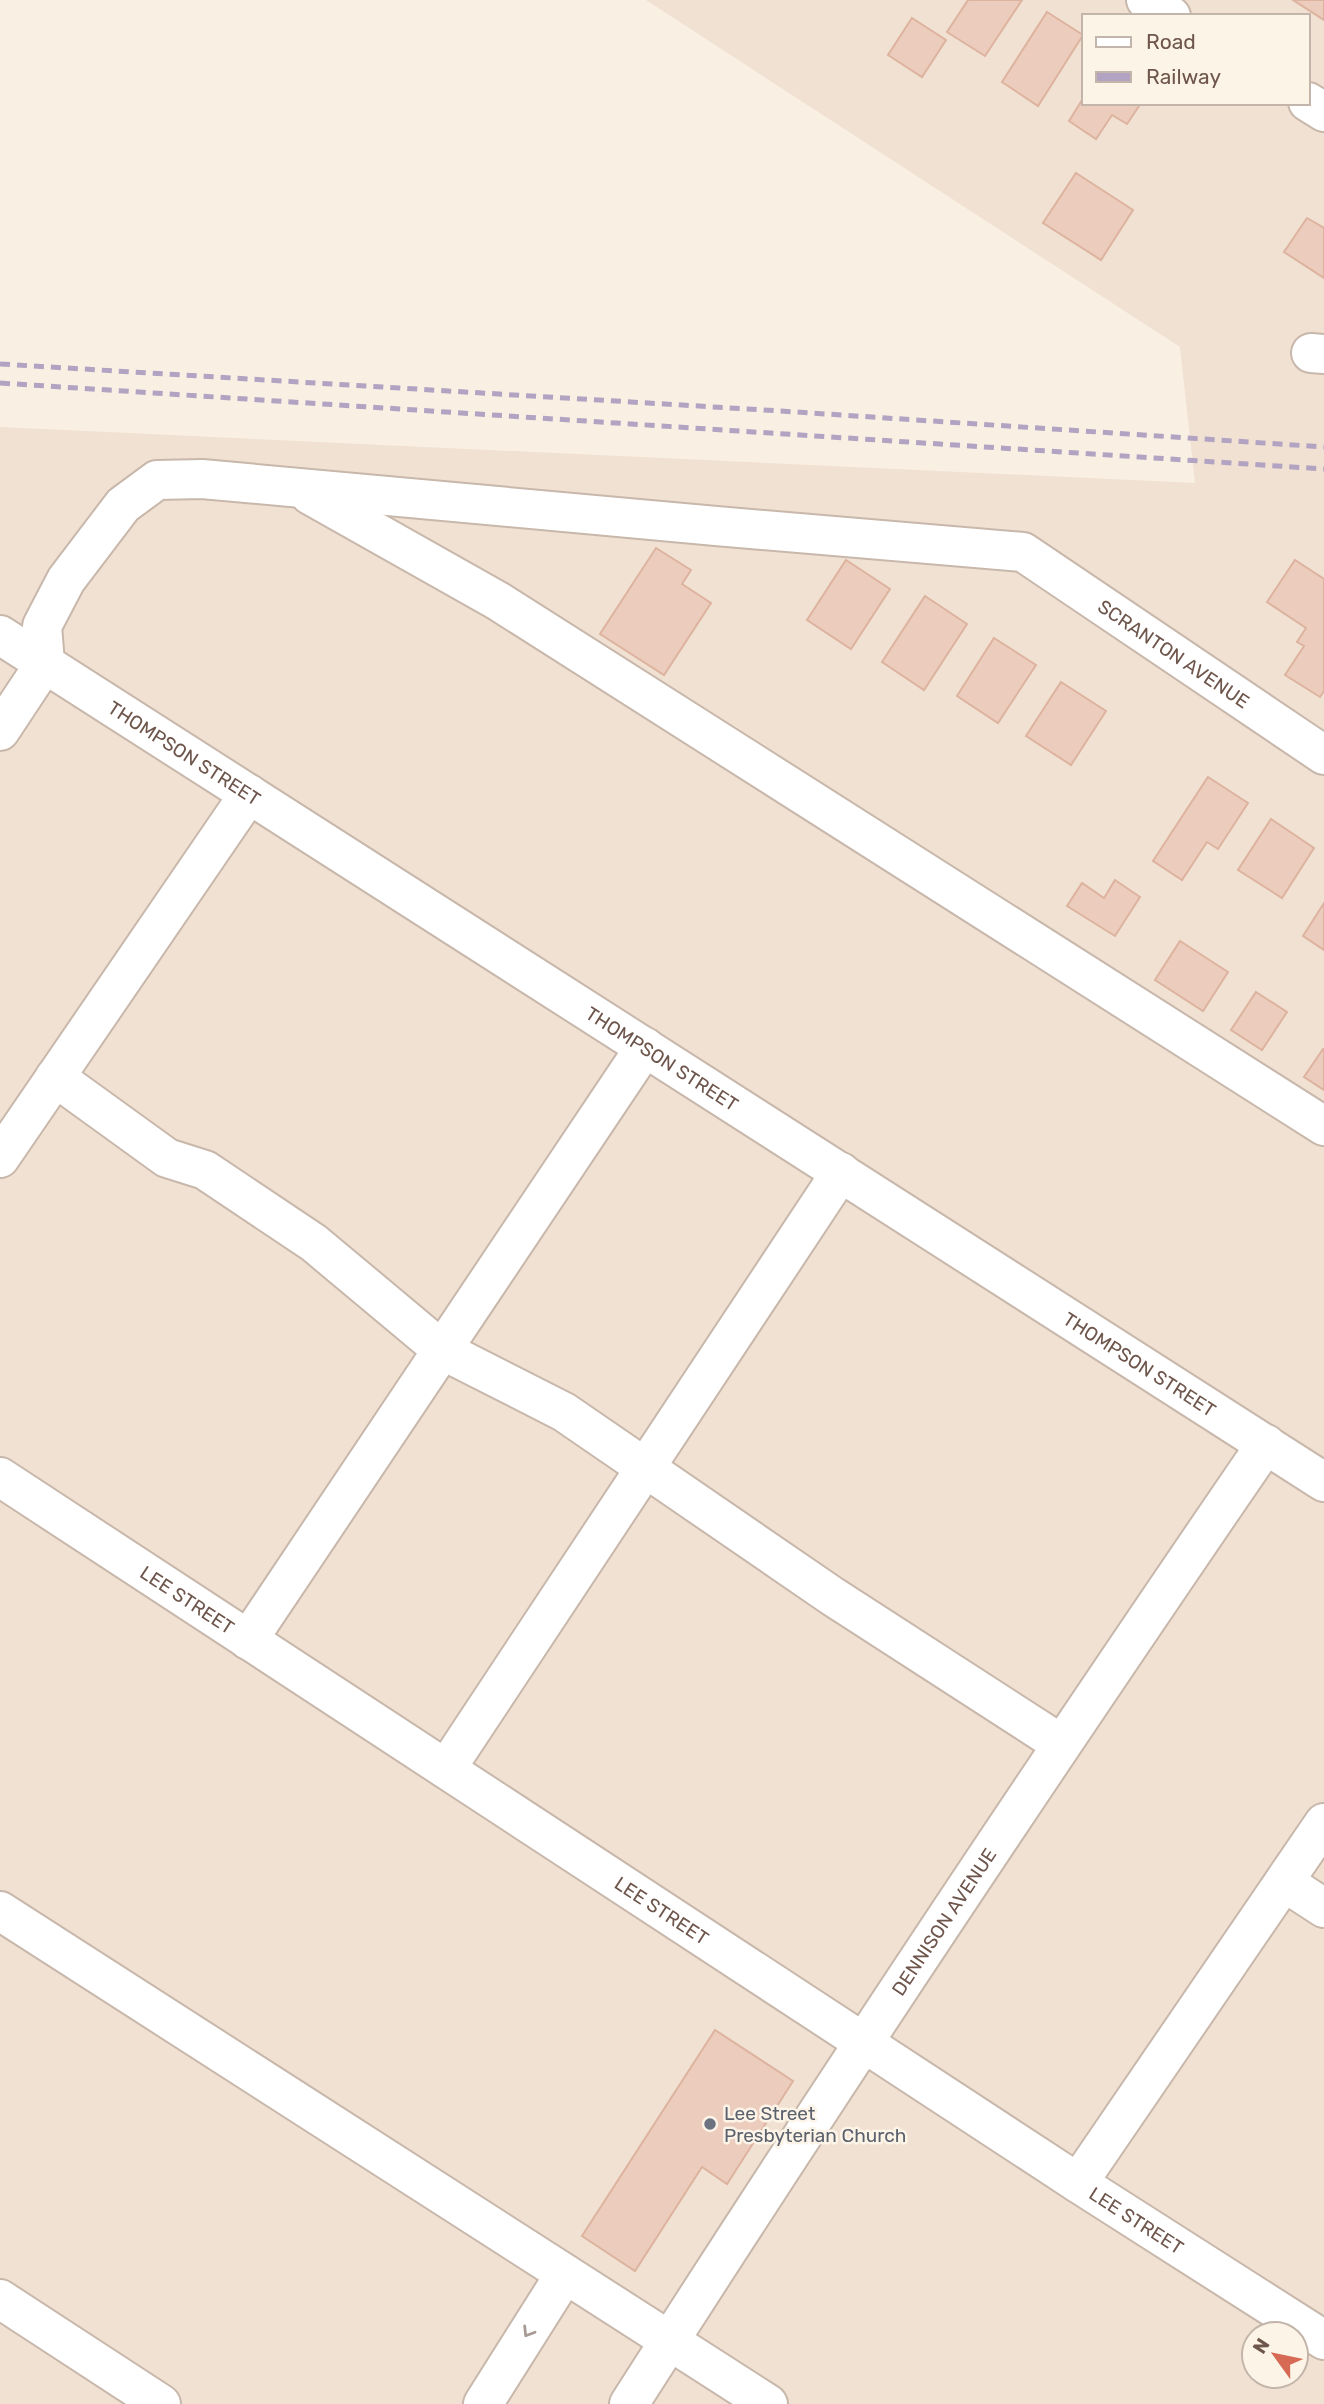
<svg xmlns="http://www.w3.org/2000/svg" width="1324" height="2404" viewBox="0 0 1324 2404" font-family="Rubik,sans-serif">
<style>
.residential{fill:#f0e1d2;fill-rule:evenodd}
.building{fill:#eccdbd;stroke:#ddb39f;stroke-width:2}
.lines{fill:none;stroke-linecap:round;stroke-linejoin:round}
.minor-casing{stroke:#c8b7ab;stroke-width:42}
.minor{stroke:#fff;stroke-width:38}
.rail{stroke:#b1a3c1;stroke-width:5;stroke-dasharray:10 7;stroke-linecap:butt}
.oneway{stroke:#a89a94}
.worship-dot{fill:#6b7280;stroke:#fdf4e8;stroke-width:2.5}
.labels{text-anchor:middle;stroke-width:5;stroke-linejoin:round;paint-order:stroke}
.street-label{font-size:19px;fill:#6e564c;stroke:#fdf4e8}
.worship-label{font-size:19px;fill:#5b616d;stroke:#fdf4e8;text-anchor:start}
</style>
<rect width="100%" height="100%" fill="#f9efe3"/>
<path class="residential" d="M646,0h678v2404h-1324v-1977l1195,56 -15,-136zM1084,16h224v87h-224zM1254,2334h42v42h-42z"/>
<path class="building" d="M968,0h54l-37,56 -38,-24z
M1293,0h31v20z
M1047,12l36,23 -45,71 -36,-24z
M912,18l34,22 -24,37 -34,-22z
M1084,97v6h57l-14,21 -15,-9 -16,24 -27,-18z
M1076,173l57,37 -32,50 -58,-37z
M1307,218l17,10v50l-40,-26z
M656,548l35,22 -9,14 29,19 -47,72 -64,-41z
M846,560l44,29 -39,60 -44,-29z
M1295,560l29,19v112l-4,6 -35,-22 19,-29 -7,-4 9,-14 -39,-26z
M925,596l42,28 -43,66 -42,-28z
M994,638l42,27 -38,58 -41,-27z
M1061,682l45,29 -35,54 -45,-29z
M1208,777l40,26 -30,46 -11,-7 -25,38 -29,-19z
M1271,819l43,29 -32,50 -44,-28z
M1115,880l25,17 -25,39 -48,-30 15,-23 22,15z
M1324,903v47l-21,-14z
M1180,941l48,31 -25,39 -48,-31z
M1256,992l31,20 -25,38 -31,-20z
M1323,1049l1,1v40l-20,-13z
M715,2030l78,51 -66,103 -25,-17 -67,104 -53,-35z"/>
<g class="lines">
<defs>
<g id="minor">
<path d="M1146,0l25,16"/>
<path d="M1308,102l16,10"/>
<path d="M1311,353l13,1"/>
<path d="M310,495l188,106 826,525"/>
<path id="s1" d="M0,635l1324,847"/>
<path id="s2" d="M0,731l45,-68 -3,-37 24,-46 57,-75 34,-25 45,-1 514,47 307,26 301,203"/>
<path d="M55,1077l112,81 38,12 109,73 128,107 122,62 268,184 229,148"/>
<path d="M0,1158l249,-364"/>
<path id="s3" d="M0,1477l1078,706 246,157"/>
<path d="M248,1640l397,-593"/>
<path d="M446,1769l395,-597"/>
<path d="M1284,1882l40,26"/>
<path d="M0,1911l768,493"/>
<path d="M1078,2183l246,-360"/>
<path d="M0,2299l161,105"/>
<path d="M483,2404l82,-130"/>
<path id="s4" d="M629,2404c207,-324 420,-643 637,-960"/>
</g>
</defs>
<use href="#minor" class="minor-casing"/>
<use href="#minor" class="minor"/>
<path class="rail" d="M0,364l781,47 543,36
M0,383l1324,86"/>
</g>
<defs><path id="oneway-chevron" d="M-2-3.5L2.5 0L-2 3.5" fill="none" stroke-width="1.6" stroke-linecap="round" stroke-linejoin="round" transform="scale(1.75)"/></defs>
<use class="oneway" href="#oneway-chevron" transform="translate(528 2332) rotate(122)"/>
<circle class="worship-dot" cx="710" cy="2124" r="7"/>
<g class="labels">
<g class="street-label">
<text dy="7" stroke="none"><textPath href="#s2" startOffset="1358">SCRANTON AVENUE</textPath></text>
<text dy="7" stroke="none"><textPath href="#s1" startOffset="219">THOMPSON STREET</textPath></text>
<text dy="7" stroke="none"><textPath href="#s1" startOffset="786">THOMPSON STREET</textPath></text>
<text dy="7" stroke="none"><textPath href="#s1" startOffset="1353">THOMPSON STREET</textPath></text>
<text dy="7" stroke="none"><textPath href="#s3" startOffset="224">LEE STREET</textPath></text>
<text dy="7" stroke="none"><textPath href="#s3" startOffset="791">LEE STREET</textPath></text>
<text dy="7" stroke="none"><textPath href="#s4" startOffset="576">DENNISON AVENUE</textPath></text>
<text dy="7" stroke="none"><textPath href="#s3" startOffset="1358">LEE STREET</textPath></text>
</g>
<g class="worship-label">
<text x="724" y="2120">Lee Street<tspan x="724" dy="22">Presbyterian Church</tspan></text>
</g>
</g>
<rect x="1082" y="14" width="228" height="91" fill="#fdf4e8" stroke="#c4b5aa" stroke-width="2"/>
<rect x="1096" y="37" width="35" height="10" fill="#ffffff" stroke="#c4b5aa" stroke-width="2"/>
<text x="1146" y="49" font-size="21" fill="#6e564c">Road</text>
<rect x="1096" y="72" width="35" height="10" fill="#b1a3c1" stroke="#c4b5aa" stroke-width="2"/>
<text x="1146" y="84" font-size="21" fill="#6e564c">Railway</text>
<g transform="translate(1275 2355) rotate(303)"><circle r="33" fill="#fdf4e8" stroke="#c4b5aa" stroke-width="2"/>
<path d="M0-5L12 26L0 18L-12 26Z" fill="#d76a54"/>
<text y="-10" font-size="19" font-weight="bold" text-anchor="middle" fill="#6e564c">N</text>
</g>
</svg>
